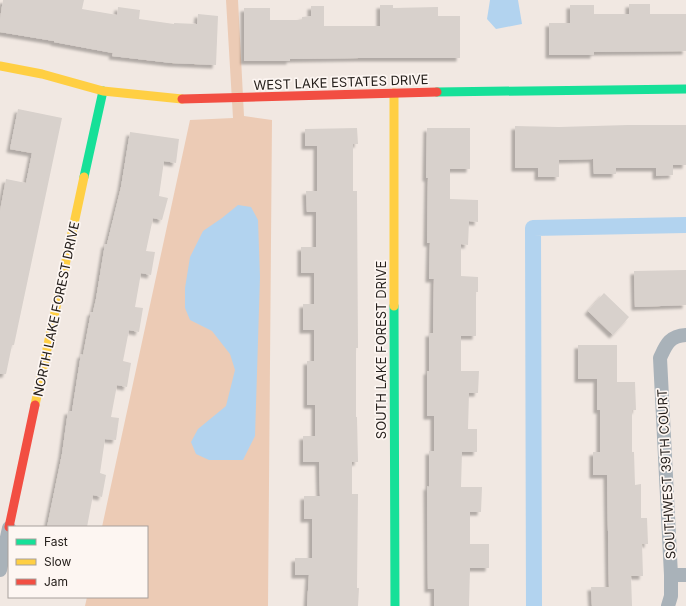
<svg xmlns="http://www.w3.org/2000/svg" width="686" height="606" viewBox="0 0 686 606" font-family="Inter,sans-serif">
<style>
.green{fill:#eccbb5}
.water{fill:#b2d3ef}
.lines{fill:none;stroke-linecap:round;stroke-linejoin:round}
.canal{stroke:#b2d3ef;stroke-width:16}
.building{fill:#d8d1cc;filter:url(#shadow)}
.street{stroke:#a9b2b9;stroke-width:14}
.fast{stroke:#16e098;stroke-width:9}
.slow{stroke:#ffcf43;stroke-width:9}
.jam{stroke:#f24e42;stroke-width:9}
.labels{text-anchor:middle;stroke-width:3.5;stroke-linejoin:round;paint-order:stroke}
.street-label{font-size:13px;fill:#26201c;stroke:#fdf6f2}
</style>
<defs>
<filter id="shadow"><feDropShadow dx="-3.5" dy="3.5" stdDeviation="1" flood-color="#0004"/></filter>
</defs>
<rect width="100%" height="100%" fill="#f1e8e2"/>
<path class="green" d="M226,0h12l6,116 28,4 -4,486h-183l2,-9h60v-70h-45l88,-407 43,-2z"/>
<path class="water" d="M490,0h28l4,24 -26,5 -9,-10z
M238,205l13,2 7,13 2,57 -5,159 -12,24h-34l-13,-6 -5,-12 7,-13 28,-23 9,-36 -5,-16 -18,-23 -22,-11 -5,-12v-20l5,-31 13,-26 19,-13z"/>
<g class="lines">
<path class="canal" d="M534,606l-1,-378 153,-3"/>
</g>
<path class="building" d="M3,0h81l-2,9 35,6 1,-8 22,3 -1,9 35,5v-1l23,1 1,-10 20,2 -2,49 -44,-2 -60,-7 1,-3 -59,-11v-1l-54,-9v-13z
M629,4h21v10h36v37l-92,1v3h-45v-32h21v-18h24v9h35z
M380,5h13v3l45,-1v9h22v42h-101l-69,1v2h-46v-53h26v12h32v-3l9,-1v-10h13v20h56z
M18,109l44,9 -48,227h-2l-6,29h-6v-163l6,-32 20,4 6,-30 -22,-4z
M628,125h58v40h-13v10l-17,1v-8h-40v6h-22l-1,-15 -34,1v17h-21v-9h-23v-42l44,1z
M357,128l1,16h-5v47h4l1,157h-2v69h1l1,45h-6v32h6l-1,94h2l-1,18h-51l2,-31h-14v-17h17v-39h-8v-23h16l-1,-34h-16v-26h12v-31h-8v-44h7v-31h-11v-26h11v-31h-13v-26h15v-35h-9l-1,-21h11v-45h-12v-17z
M427,128h43v41h-20v30l28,1v22l-9,-1 -1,24 -7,-1v32l17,1v15h-2v44h-15v35h18l-1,22h-9l-1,36h9v23h-15l-1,35h21l-1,25h-11v32h19v24h-19l-1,38h-35v-17h-6l-1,-103 2,1v-36h5v-35h-7v-45h2v-38h4l1,-54h-5l1,-36h-3l1,-65h-2z
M130,132l49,7 -3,24 -12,-2 -5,35 9,2 -6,22 -9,-2 -7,33 9,1 -4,23 -10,-2 -6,34 8,1 -4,24 -10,-2 -6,31 8,2 -4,24 -10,-2 -6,32 8,1 -3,22 -11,-1 -5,34 6,2 -4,22 -9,-2 -6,32h-40l15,-73 6,-43h4l9,-57 2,1 8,-43h2l3,-13 9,-55h2l14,-57z
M686,270v35l-51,2 -1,-36z
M604,293l25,24 -16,18 -25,-24z
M578,345h39v37h18l1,28h-4v42h2l1,33 6,-1v34h6l1,26h-6l1,32h-12l1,30h-40l-1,-19h18l-2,-112h-14v-23h7v-42h-3v-31h-19z"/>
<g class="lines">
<path class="street" d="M0,570l9,-42
M671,575h15
M668,606l3,-10v-21l-11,-217c6,-13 9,-22 26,-23"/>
<path class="fast" d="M437,92l249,-3
M84,177l19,-86
M394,306l1,300"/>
<path class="slow" d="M0,66l42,8 61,17 79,8
M394,93v213
M35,405l49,-228"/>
<path class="jam" d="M182,99l255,-7
M9,527l26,-122"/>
</g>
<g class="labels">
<g class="street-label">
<text transform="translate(341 82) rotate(-2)" y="5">WEST LAKE ESTATES DRIVE</text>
<text transform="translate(56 309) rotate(-78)" y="5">NORTH LAKE FOREST DRIVE</text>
<text transform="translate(381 350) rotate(-90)" y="5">SOUTH LAKE FOREST DRIVE</text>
<text transform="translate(666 474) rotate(-93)" y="5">SOUTHWEST 39TH COURT</text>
</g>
</g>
<rect x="8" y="526" width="140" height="72" fill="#fdf6f2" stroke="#a7a09c"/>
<rect x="16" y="539" width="20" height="6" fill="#16e098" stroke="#a7a09c"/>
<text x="44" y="546" font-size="12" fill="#26201c">Fast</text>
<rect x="16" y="559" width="20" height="6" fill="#ffcf43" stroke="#a7a09c"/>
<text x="44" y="566" font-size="12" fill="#26201c">Slow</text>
<rect x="16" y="579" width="20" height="6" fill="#f24e42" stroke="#a7a09c"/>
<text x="44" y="586" font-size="12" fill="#26201c">Jam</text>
</svg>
